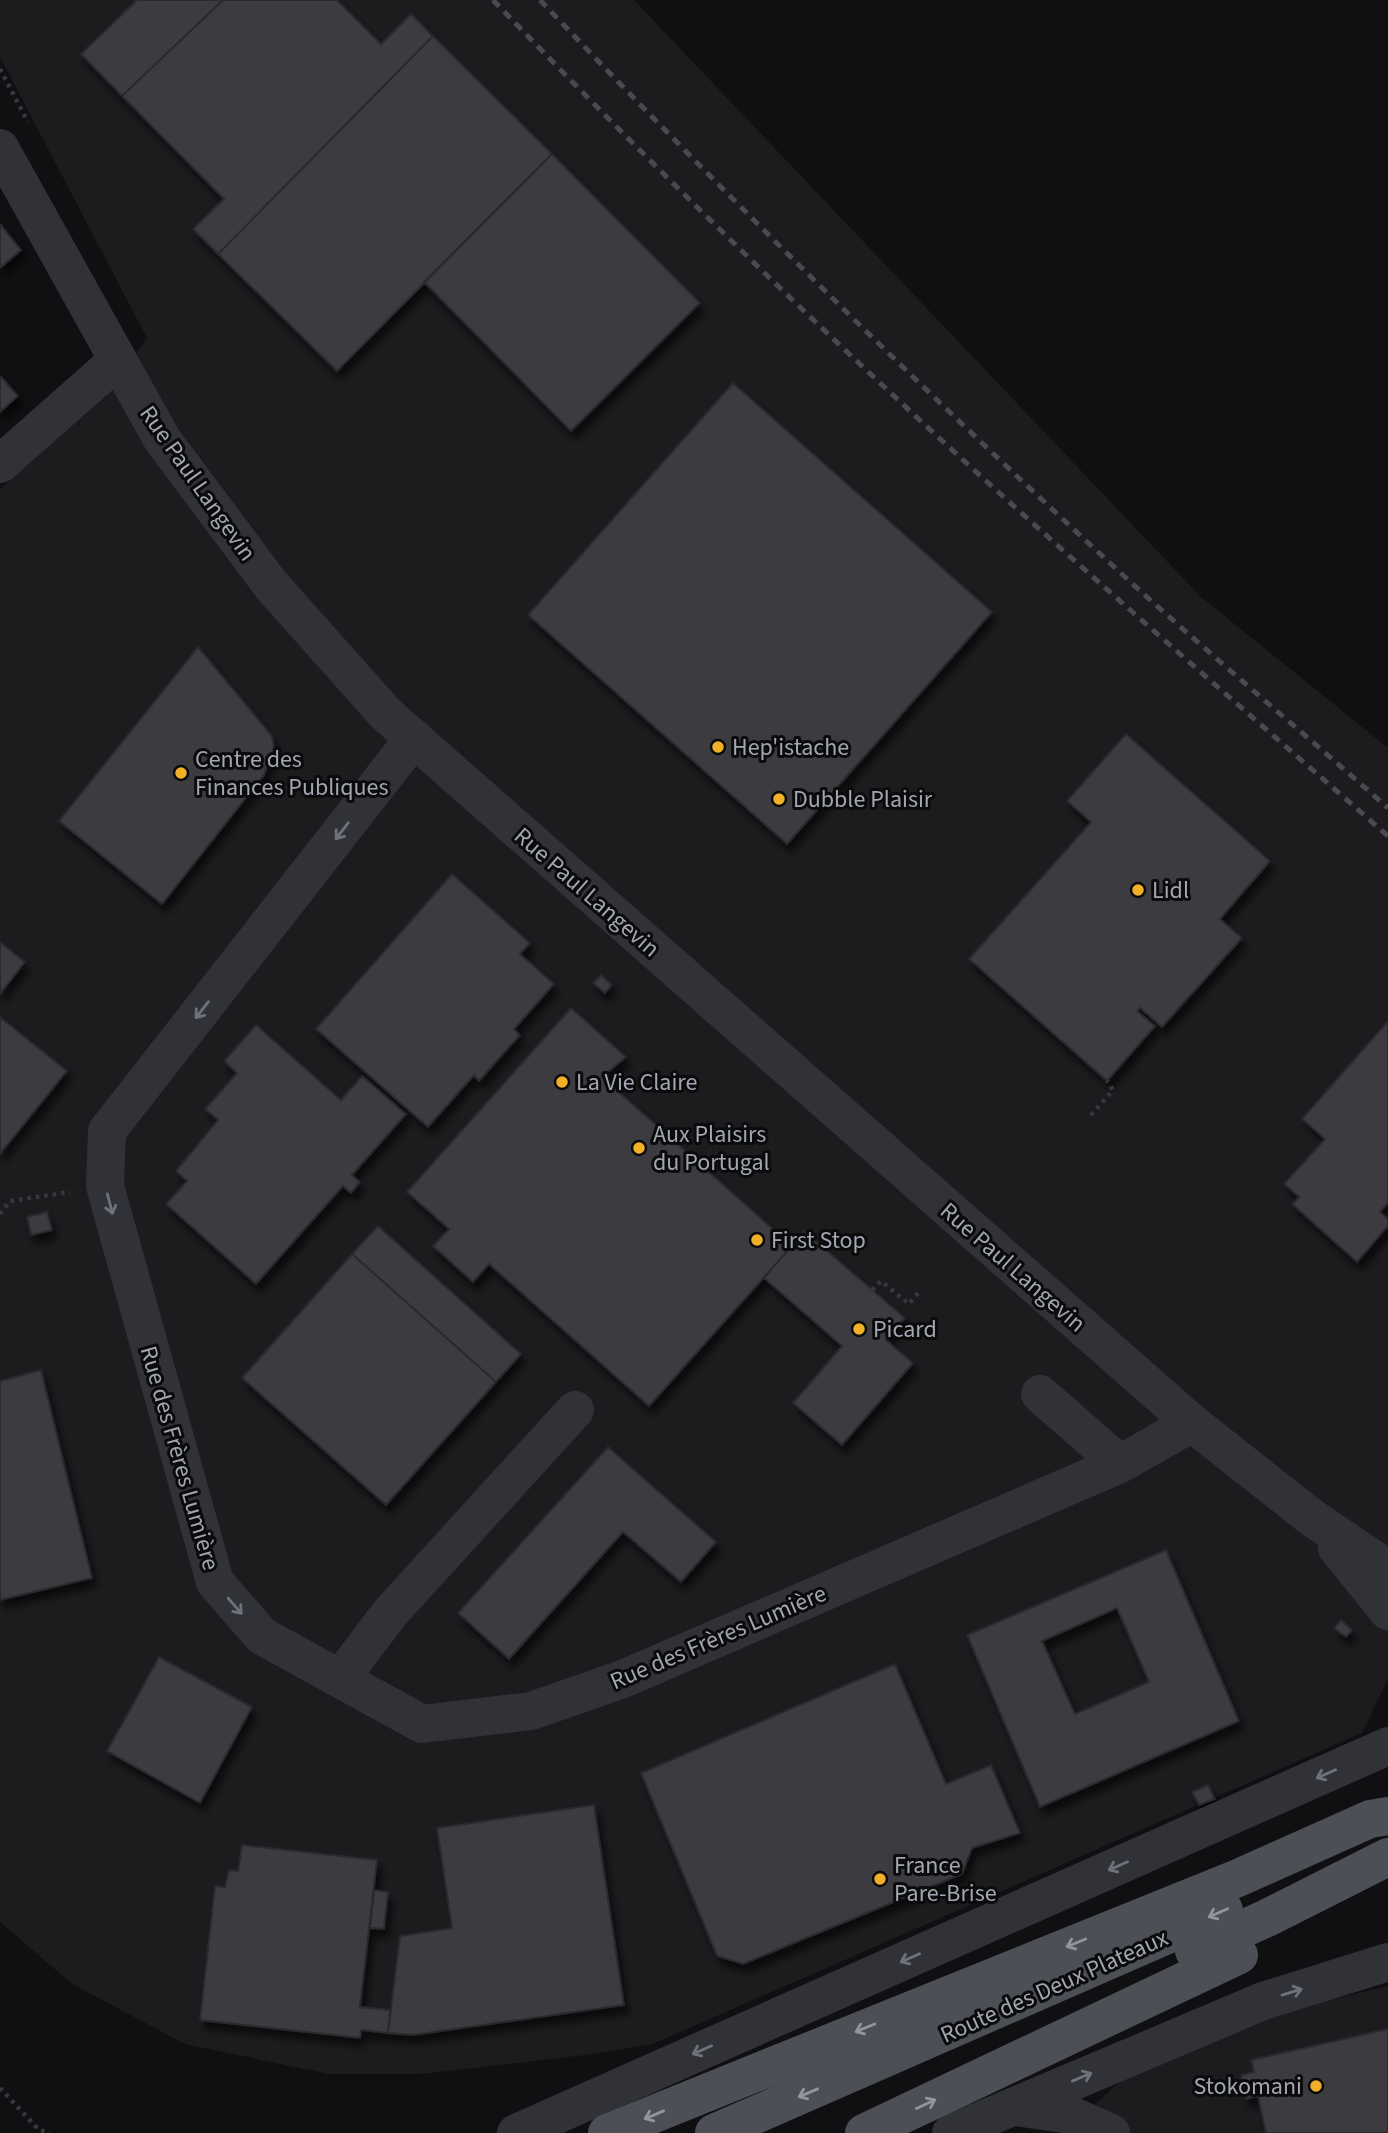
<svg xmlns="http://www.w3.org/2000/svg" width="1388" height="2133" viewBox="0 0 1388 2133" font-family="'Source Sans 3',sans-serif">
<style>
.built{fill:#1c1c1f}
.building{fill:#3a3b3f;stroke:#2a2a2e;stroke-width:2;fill-rule:evenodd;filter:url(#shadow)}
.lines{fill:none;stroke-linecap:round;stroke-linejoin:round}
.path{stroke:#37393d;stroke-width:4.5;stroke-dasharray:3.5 5;stroke-linecap:butt}
.minor{stroke:#313237;stroke-width:38}
.major{stroke:#4d4f56;stroke-width:38}
.rail{stroke:#484a50;stroke-width:5;stroke-dasharray:9 7;stroke-linecap:butt}
.oneway{stroke:#6f727b}
.oneway2{stroke:#9095a0}
.poi-dot{fill:#f1b028;stroke:#0b0b0c;stroke-width:2.5}
.labels{text-anchor:middle;stroke-width:6;stroke-linejoin:round;paint-order:stroke}
.street-label{font-size:24px;fill:#a1a6b2;stroke:#0b0b0c}
.poi-label{font-size:24px;fill:#a1a6b2;stroke:#0b0b0c;text-anchor:start}
</style>
<defs>
<filter id="shadow"><feDropShadow dx="4.5" dy="8" stdDeviation="3.5" flood-color="#0009"/></filter>
</defs>
<rect width="100%" height="100%" fill="#101012"/>
<path class="built" d="M0,0h634l566,596 188,152v931l-26,54 -709,311 -68,11 -164,19h-92l-144,-30 -113,-60 -72,-62v-1433l105,-92 42,-59 -147,-281z
M1388,1986v147h-326l107,-94z"/>
<path class="building" d="M137,0h86l-101,96 -41,-42z
M223,0h114l44,44 30,-30 22,22 -215,218 -25,-25 31,-30 -102,-103z
M433,36l119,118 -215,217 -119,-117z
M552,154l148,149 -129,128 -147,-149z
M0,224l21,26 -21,18z
M0,376l18,20 -18,16z
M733,383l259,229 -205,232 -259,-229z
M198,647l74,89 2,11 -10,28 -102,129 -103,-83z
M1126,734l144,127 -50,58 22,19 -80,89 -22,-19 -3,3 18,15 -48,55 -138,-122 122,-137 -24,-21z
M452,874l78,69 -10,11 34,30 -40,45 6,6 -41,46 -5,-6 -46,52 -112,-98z
M0,942l25,20 -25,32z
M601,975l11,10 -7,8 -12,-10z
M571,1008l55,49 -24,20 190,169 -143,160 -160,-142 -16,18 -40,-36 16,-17 -42,-37z
M0,1017l67,54 -67,83z
M1388,1021v182l-8,9 8,7v7l-31,36 -65,-58 7,-7 -15,-13 41,-45 -23,-20z
M256,1025l85,75 21,-24 44,38 -54,61 8,7 -9,11 -8,-7 -87,98 -90,-80 21,-23 -11,-10 42,-51 -13,-11 32,-36 -13,-12z
M47,1212l5,18 -21,5 -4,-18z
M378,1226l143,128 -25,28 -144,-128z
M804,1231l101,87 -19,22 27,23 -71,82 -49,-42 49,-57 -78,-68z
M352,1254l144,128 -110,123 -144,-127z
M41,1370l51,208 -92,22v-219z
M608,1447l108,95 -35,40 -58,-50 -114,127 -51,-46z
M1166,1550l73,171 -199,86 -73,-172zM1117,1608l32,74 -74,32 -33,-73z
M1341,1620l11,10 -6,7 -12,-9z
M159,1657l93,50 -52,96 -93,-52z
M895,1664l51,120 45,-19 29,68 -48,15 -10,26 -219,90 -26,-8 -76,-183z
M1208,1785l7,14 -16,6 -7,-13z
M594,1805l30,200 -211,30 -25,-2 12,-97 52,-8 -15,-100z
M242,1845l135,15 -17,147 30,3 -2,23 -27,-3 -1,8 -160,-18 15,-134 10,1 4,-17 9,1z
M374,1890l14,2 -4,37 -14,-1z
M1388,2029v104h-122l-8,-37 -12,3 -5,-24 13,-3 -3,-12z"/>
<g class="lines">
<path class="path" d="M0,69l28,53
M1091,1115l22,-25 -6,-9
M0,1214l10,-13 60,-9
M872,1290l9,-9 28,23 9,-11
M0,2088l39,42 11,3"/>
<path class="minor" d="M0,148l162,291 109,146 115,129 806,709 119,94 77,52
M0,464l118,-104
M414,738l-307,393 -2,55 110,396 47,54 160,88 109,-13 92,-32 497,-215 72,-41
M1040,1394l80,70
M1337,1548l51,63
M340,1679l50,-66 185,-203
M1015,2107l56,8 40,18
M516,2133l872,-387
M951,2133l312,-132 125,-39"/>
<path class="major" d="M1194,1951l73,-33 121,-61
M607,2133l631,-255 132,-59 18,-3
M714,2133l510,-223
M864,2133l375,-178"/>
<path class="rail" d="M493,0c139,145 282,286 430,423 152,141 309,276 465,413
M540,0c180,190 365,373 557,551 94,88 194,171 291,257"/>
</g>
<defs><path id="oneway-shaft" d="M-6 0H5M1.5-3L5.5 0L1.5 3" fill="none" stroke-width="1.6" stroke-linecap="round" stroke-linejoin="round" transform="scale(1.75)"/></defs>
<g class="oneway">
<use href="#oneway-shaft" transform="translate(342 831) rotate(128)"/>
<use href="#oneway-shaft" transform="translate(202 1010) rotate(128)"/>
<use href="#oneway-shaft" transform="translate(110 1204) rotate(75)"/>
<use href="#oneway-shaft" transform="translate(235 1606) rotate(49)"/>
<use href="#oneway-shaft" transform="translate(1326 1774) rotate(156)"/>
<use href="#oneway-shaft" transform="translate(1118 1866) rotate(156)"/>
<use href="#oneway-shaft" transform="translate(910 1958) rotate(156)"/>
<use href="#oneway-shaft" transform="translate(1292 1992) rotate(-17)"/>
<use href="#oneway-shaft" transform="translate(702 2050) rotate(156)"/>
<use href="#oneway-shaft" transform="translate(1082 2077) rotate(-23)"/>
</g>
<g class="oneway2">
<use href="#oneway-shaft" transform="translate(1218 1913) rotate(156)"/>
<use href="#oneway-shaft" transform="translate(1076 1943) rotate(158)"/>
<use href="#oneway-shaft" transform="translate(865 2028) rotate(158)"/>
<use href="#oneway-shaft" transform="translate(808 2093) rotate(157)"/>
<use href="#oneway-shaft" transform="translate(926 2104) rotate(-25)"/>
<use href="#oneway-shaft" transform="translate(654 2115) rotate(157)"/>
</g>
<g class="poi-dot">
<circle cx="718" cy="747" r="7"/>
<circle cx="181" cy="773" r="7"/>
<circle cx="779" cy="799" r="7"/>
<circle cx="1138" cy="890" r="7"/>
<circle cx="562" cy="1082" r="7"/>
<circle cx="639" cy="1148" r="7"/>
<circle cx="757" cy="1240" r="7"/>
<circle cx="859" cy="1329" r="7"/>
<circle cx="880" cy="1879" r="7"/>
<circle cx="1316" cy="2086" r="7"/>
</g>
<g class="labels">
<g class="street-label">
<text transform="translate(198 483) rotate(55)" y="8">Rue Paul Langevin</text>
<text transform="translate(587 892) rotate(41)" y="8">Rue Paul Langevin</text>
<text transform="translate(1013 1267) rotate(41)" y="8">Rue Paul Langevin</text>
<text transform="translate(180 1458) rotate(74)" y="8">Rue des Frères Lumière</text>
<text transform="translate(718 1637) rotate(-23)" y="8">Rue des Frères Lumière</text>
<text transform="translate(1054 1986) rotate(-24)" y="8">Route des Deux Plateaux</text>
</g>
<g class="poi-label">
<text x="732" y="755">Hep'istache</text>
<text x="195" y="767">Centre des<tspan x="195" dy="28">Finances Publiques</tspan></text>
<text x="793" y="807">Dubble Plaisir</text>
<text x="1152" y="898">Lidl</text>
<text x="576" y="1090">La Vie Claire</text>
<text x="653" y="1142">Aux Plaisirs<tspan x="653" dy="28">du Portugal</tspan></text>
<text x="771" y="1248">First Stop</text>
<text x="873" y="1337">Picard</text>
<text x="894" y="1873">France<tspan x="894" dy="28">Pare-Brise</tspan></text>
<text x="1302" y="2094" text-anchor="end">Stokomani</text>
</g>
</g>
</svg>
